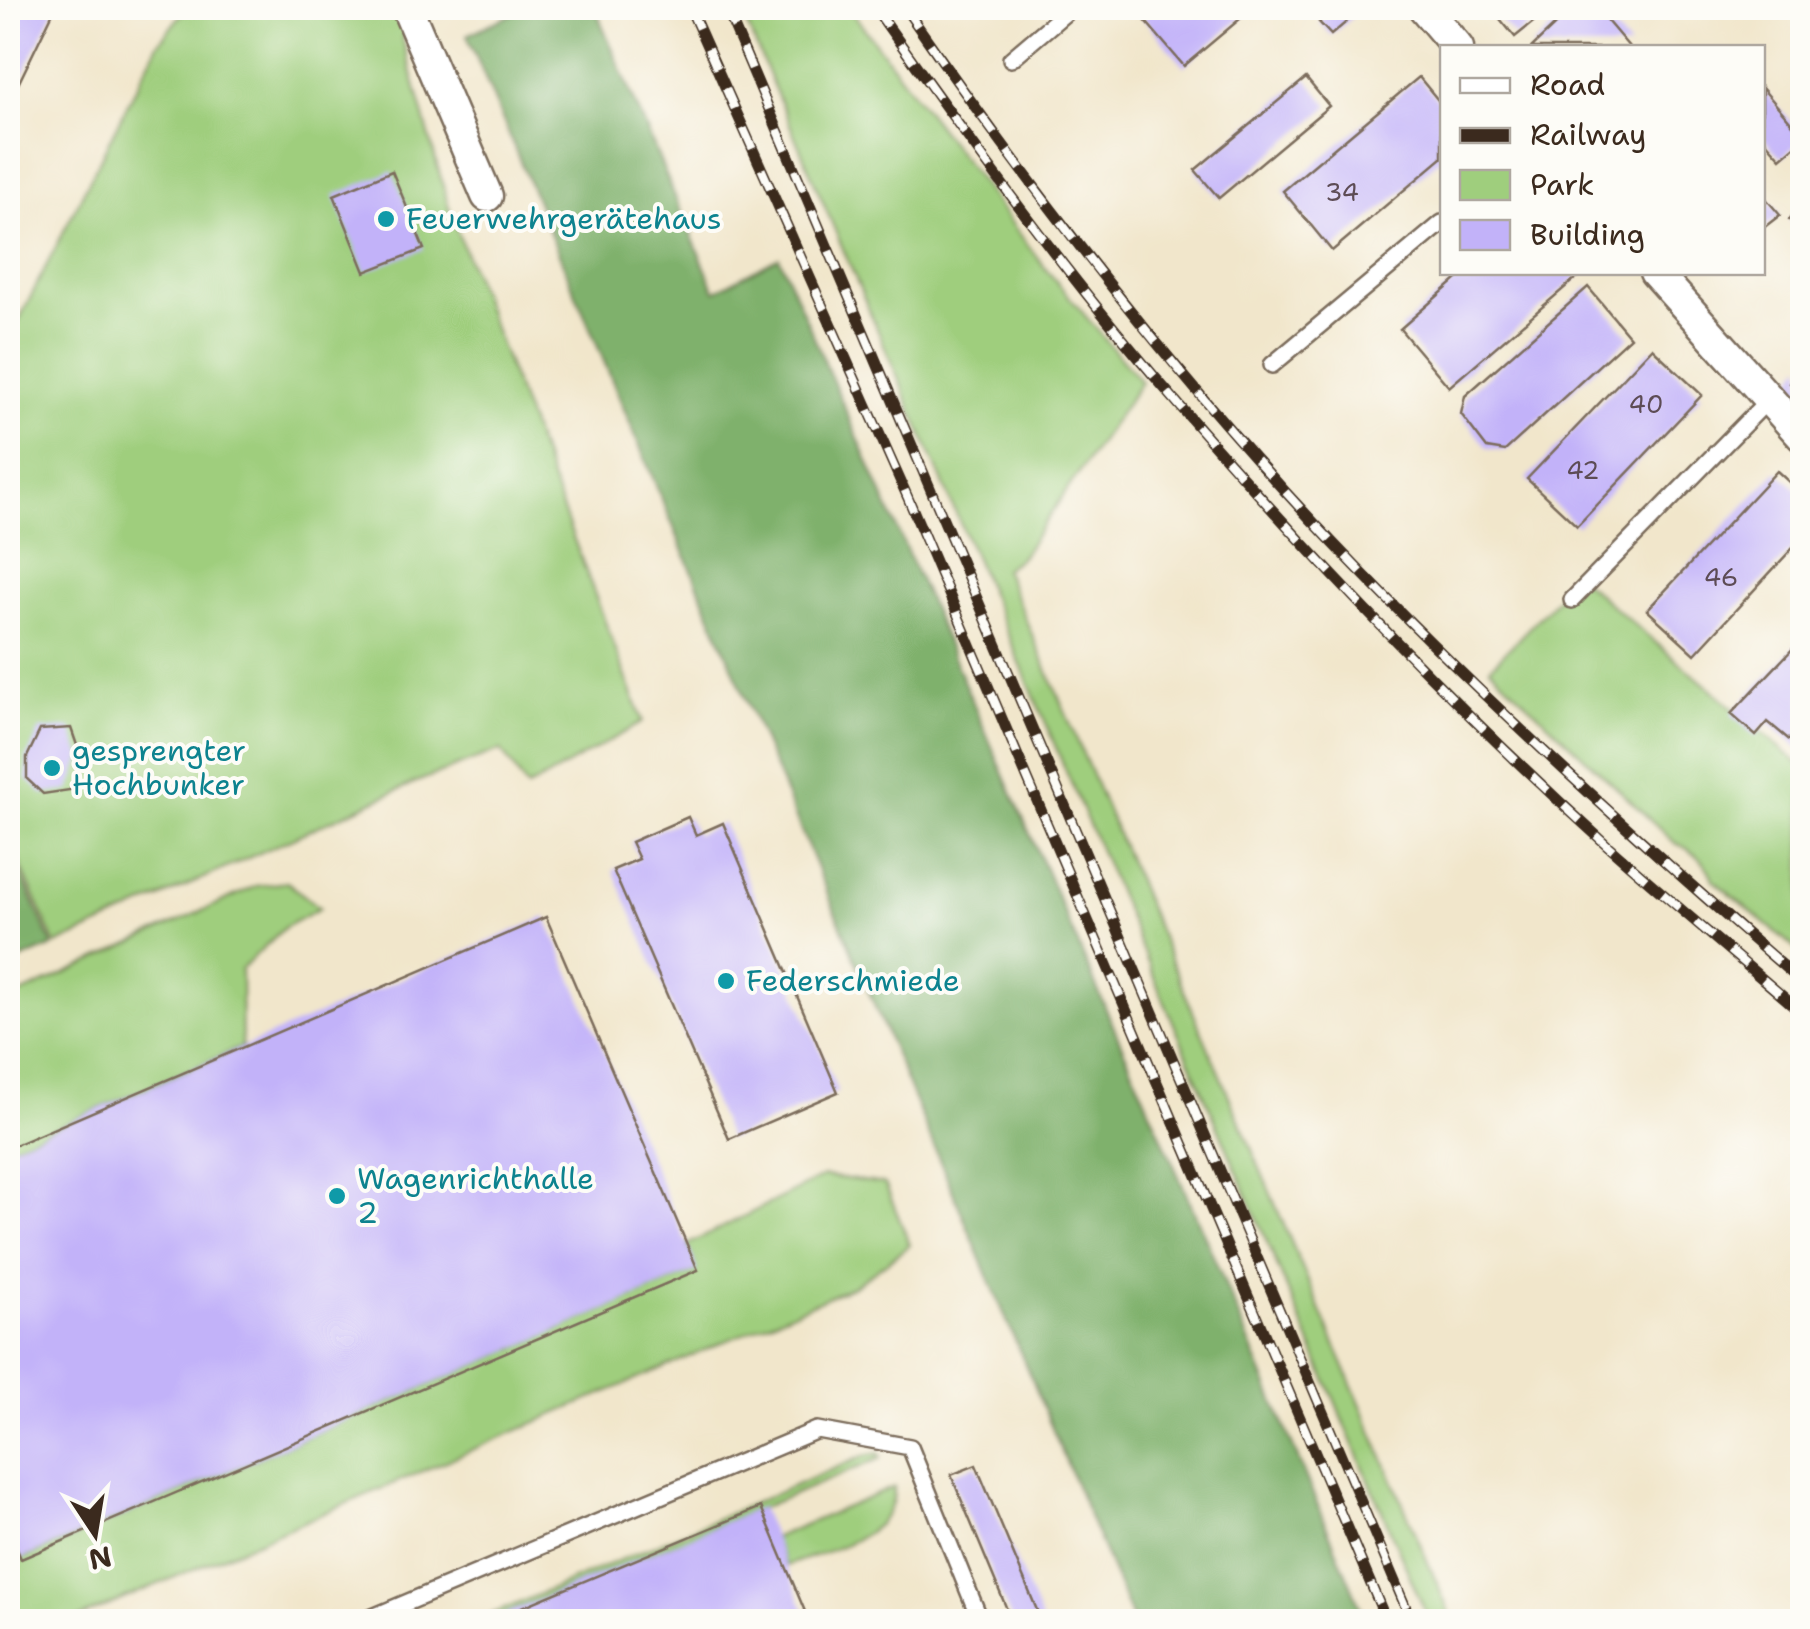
<svg xmlns="http://www.w3.org/2000/svg" width="1810" height="1629" viewBox="0 0 1810 1629" font-family="'Shantell Sans',sans-serif">
<style>
.green{fill:#9fce7d;stroke:#6d7c4e;stroke-width:2.5}
.forest{fill:#7fb16c;stroke:#5d6e45;stroke-width:2.5}
.building{fill:#c2b2f9}
.lines{fill:none;stroke-linecap:round;stroke-linejoin:round}
.service-casing{stroke:#7b6c5b;stroke-width:20}
.minor-casing{stroke:#7b6c5b;stroke-width:35}
.service{stroke:#fff;stroke-width:15}
.minor{stroke:#fff;stroke-width:30}
.rail-casing{stroke:#3b2a1e;stroke-width:11}
.rail{stroke:#fdfcf7;stroke-width:8;stroke-dasharray:22;stroke-linecap:butt}
.culture-dot{fill:#0f9aa8;stroke:#fdfcf7;stroke-width:4}
.labels{text-anchor:middle;stroke-width:8;stroke-linejoin:round;paint-order:stroke}
.number-label{font-size:25px;fill:#5d4c55}
.culture-label{font-size:30px;fill:#0d838f;stroke:#fdfcf7;text-anchor:start}
</style>
<rect width="100%" height="100%" fill="#fdfcf7"/>
<filter id="ink" filterUnits="userSpaceOnUse"><feTurbulence type="fractalNoise" baseFrequency=".01" numOctaves="2"/><feDisplacementMap in="SourceGraphic" scale="20" xChannelSelector="R" yChannelSelector="G"/><feConvolveMatrix kernelMatrix="1 2 1 2 8 2 1 2 1" color-interpolation-filters="sRGB"/></filter>
<filter id="wash" filterUnits="userSpaceOnUse"><feTurbulence type="fractalNoise" baseFrequency=".0048" numOctaves="4" result="noise"/><feDisplacementMap in="SourceGraphic" scale="40" xChannelSelector="R" yChannelSelector="G"/><feGaussianBlur stdDeviation="2.25" result="paint"/><feColorMatrix in="noise" values="0 0 0 0 0 0 0 0 0 0 0 0 0 0 0 0 0 1.4 0 .05"/><feComposite in="paint" operator="in"/></filter>
<g filter="url(#wash)">
<rect width="100%" height="100%" fill="#f1e6cb"/>
<path class="green" d="M186,8h210l11,26 -5,3 49,178 192,507 -116,66 -26,-38 -85,32 -360,163 -48,-108v-495l150,-298z
M740,8h109l197,261 95,113 -120,175 -17,12 449,1052h-24z
M1578,577l224,189v188l-89,-74c-4,-16 -23,-32 -38,-37l-185,-175z
M287,882l33,26 -35,19 -44,42 1,78 -234,101v-148l248,-114z
M824,1176l61,8 25,61 -56,41 -782,335h-64v-94l14,32 675,-289 -10,-25z
M879,1453l2,5 -392,163 -15,1 390,-166z
M894,1487c2,51 -71,64 -108,79l-13,-28z"/>
<path class="forest" d="M525,8h70l120,283 64,-34 430,989 157,375h-233l-666,-1586z
M8,845l45,101 -45,19z"/>
<g id="blocks">
<path class="building" d="M8,8h47l-47,97z
M1154,8h99l-69,58 -42,-49z
M1336,8h16l5,5 -26,22 -12,-13z
M1491,8h44l7,7 -27,22z
M1573,8h23l34,40h-99z
M1419,77l23,28v53l-110,93 -49,-60z
M1306,78l23,28 -110,92 -24,-28z
M1762,88l40,47v5l-21,18 -19,-21z
M392,171l32,78 -59,23 -31,-77z
M1762,194l18,21 -18,14z
M1802,202v27l-13,-9z
M1465,272h118l-134,115 -49,-58z
M1588,287l42,50 -125,114 -18,-3 -26,-34 4,-18z
M1652,348l50,47 -125,131 -50,-47z
M1802,364v28l-12,-9z
M1777,471l25,23v44l-107,116 -48,-44z
M1802,639v104l-3,5 -31,-26 -12,14 -25,-22z
M71,728l10,29 -11,33 -27,4 -16,-15v-22l13,-27z
M688,817l8,18 27,-12 115,269 -109,47 -116,-269 26,-11 -8,-17z
M546,917l152,353 -677,289 -13,-32v-379z
M976,1465l55,131 11,26h-29l-7,-15 -55,-132z
M761,1507l48,114h-320z"/>
</g>
</g>
<g filter="url(#ink)">
<use href="#blocks" fill-opacity="0" stroke="#7b6c5b" stroke-width="2.5"/>
<g class="lines">
<defs>
<path id="service" d="M1011,59l60,-51
M1272,365l170,-142
M1572,600l197,-201
M361,1622l456,-192 93,17 71,175"/>
<path id="minor" d="M407,8l80,188
M1424,8l34,40
M1655,272l147,164"/>
</defs>
<use href="#service" class="service-casing"/>
<use href="#minor" class="minor-casing"/>
<use href="#service" class="service"/>
<use href="#minor" class="minor"/>
<defs>
<path id="rail" d="M690,8l218,490 479,1124
M726,8l686,1614
M875,8c89,125 179,251 279,368 141,164 292,324 453,469 64,57 131,112 195,168
M905,8c130,187 271,370 429,536 148,155 306,298 468,438"/>
</defs>
<use href="#rail" class="rail-casing"/>
<use href="#rail" class="rail"/>
</g>
</g>
<g class="culture-dot">
<circle cx="386" cy="219" r="10"/>
<circle cx="52" cy="768" r="10"/>
<circle cx="726" cy="981" r="10"/>
<circle cx="337" cy="1196" r="10"/>
</g>
<g class="labels">
<g class="number-label">
<text x="1342" y="201">34</text>
<text x="1646" y="413">40</text>
<text x="1583" y="479">42</text>
<text x="1721" y="586">46</text>
</g>
<g class="culture-label">
<text x="406" y="229">Feuerwehrgerätehaus</text>
<text x="72" y="761">gesprengter<tspan x="72" dy="34">Hochbunker</tspan></text>
<text x="746" y="991">Federschmiede</text>
<text x="357" y="1189">Wagenrichthalle<tspan x="357" dy="34">2</tspan></text>
</g>
</g>
<rect width="1810" height="1629" fill="none" stroke="#fdfcf7" stroke-width="40"/>
<rect x="1440" y="45" width="325" height="230" fill="#fdfcf7" stroke="#afa8a0" stroke-width="2.5"/>
<rect x="1460" y="78" width="50" height="15" fill="#ffffff" stroke="#afa8a0" stroke-width="2.5"/>
<text x="1530" y="95" font-size="30" fill="#3b2a1e">Road</text>
<rect x="1460" y="128" width="50" height="15" fill="#3b2a1e" stroke="#afa8a0" stroke-width="2.5"/>
<text x="1530" y="145" font-size="30" fill="#3b2a1e">Railway</text>
<rect x="1460" y="170" width="50" height="30" fill="#9fce7d" stroke="#afa8a0" stroke-width="2.5"/>
<text x="1530" y="195" font-size="30" fill="#3b2a1e">Park</text>
<rect x="1460" y="220" width="50" height="30" fill="#c2b2f9" stroke="#afa8a0" stroke-width="2.5"/>
<text x="1530" y="245" font-size="30" fill="#3b2a1e">Building</text>
<g transform="translate(95 1534) rotate(168)" stroke="#fdfcf7" stroke-width="8" paint-order="stroke">
<path d="M0-8L18 38L0 25L-18 38Z" fill="#3b2a1e"/>
<text y="-15" font-size="28" font-weight="bold" text-anchor="middle" fill="#3b2a1e">N</text>
</g>
</svg>
